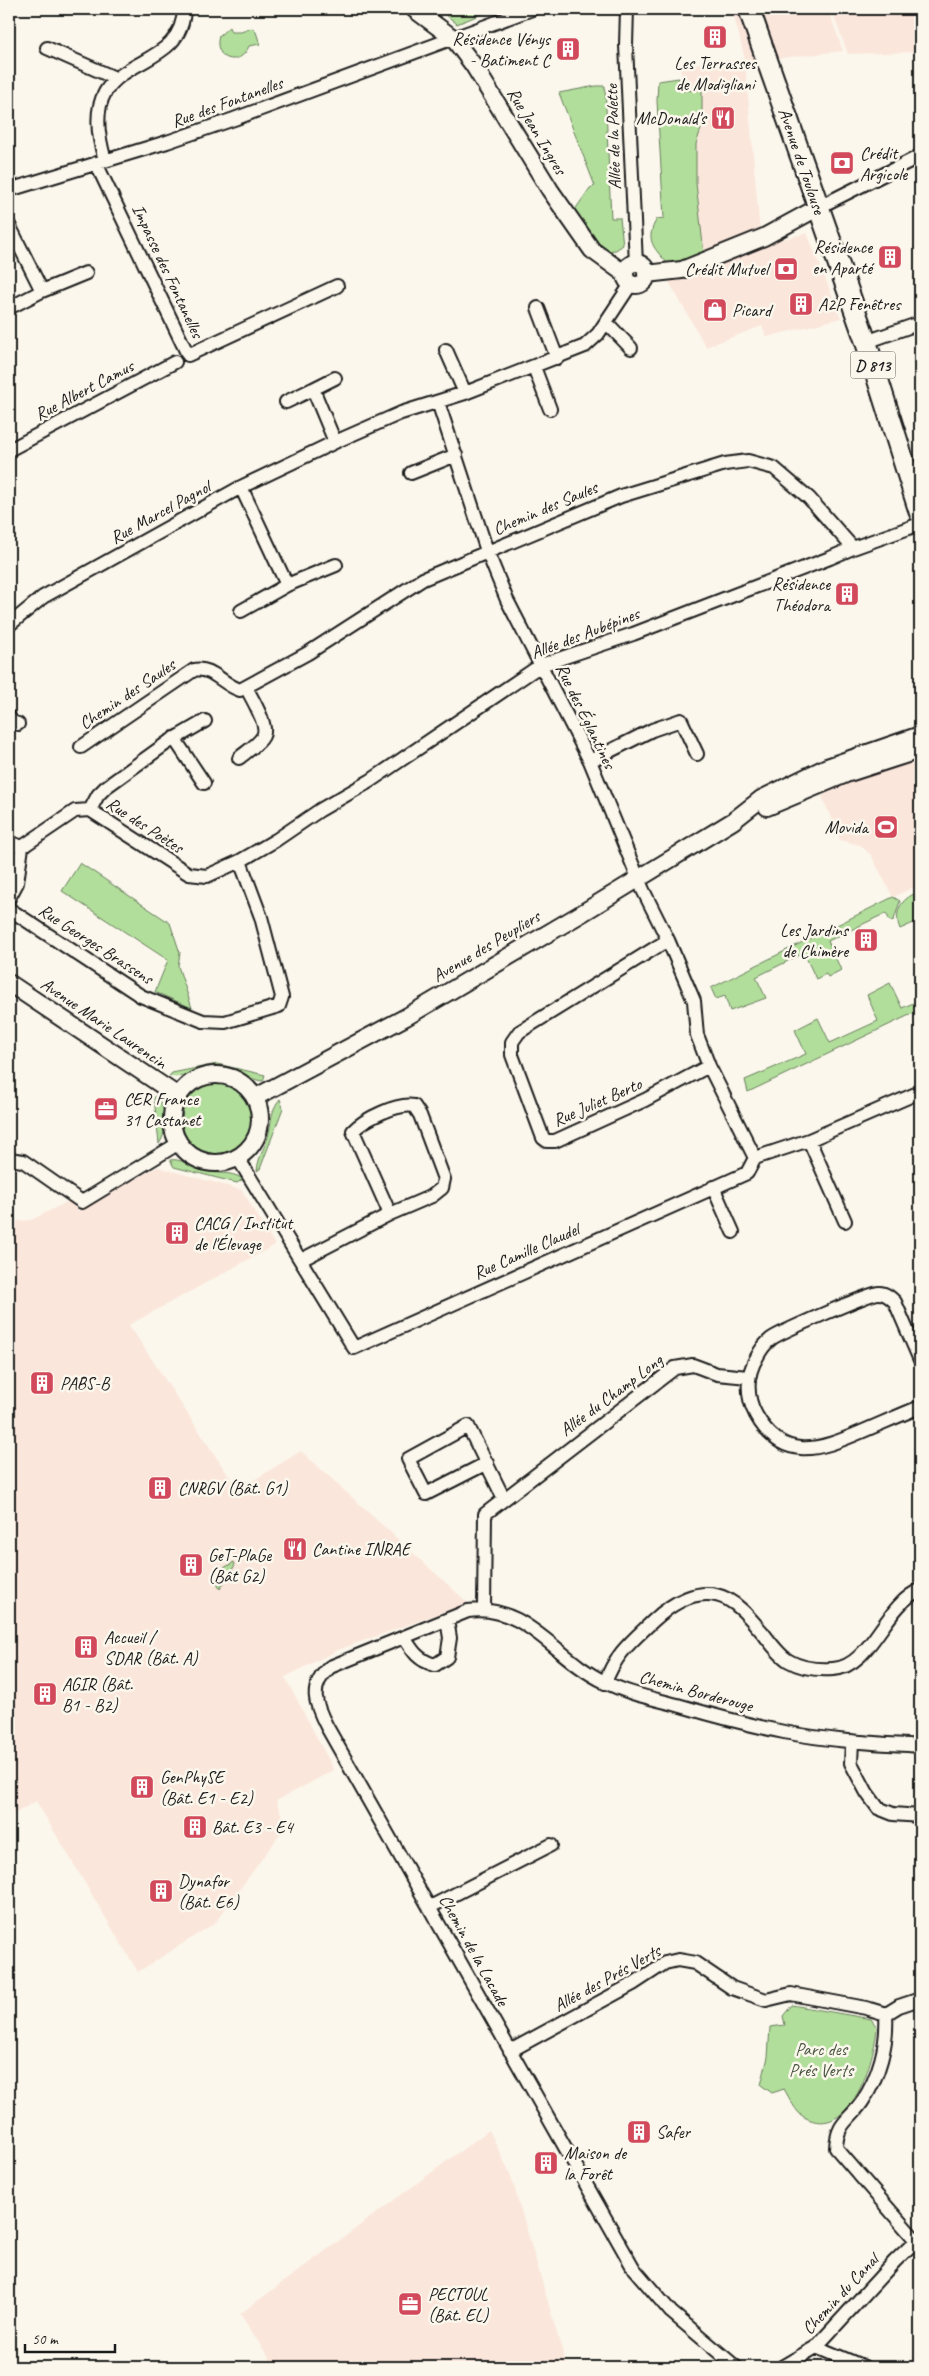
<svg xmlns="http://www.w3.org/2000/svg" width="929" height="2376" viewBox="0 0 929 2376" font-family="Caveat,sans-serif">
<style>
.built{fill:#fbe6db}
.green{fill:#b2de9b;stroke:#677d5c}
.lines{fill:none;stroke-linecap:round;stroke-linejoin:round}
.minor-casing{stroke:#1c1c1c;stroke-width:16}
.tertiary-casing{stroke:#1c1c1c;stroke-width:20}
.primary-casing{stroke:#1c1c1c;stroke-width:24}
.minor{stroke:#fbf7ec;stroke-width:12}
.tertiary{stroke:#fbf7ec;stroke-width:16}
.primary{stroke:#fbf7ec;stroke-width:20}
.labels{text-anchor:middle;stroke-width:5;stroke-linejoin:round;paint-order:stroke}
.shield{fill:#fbf7ec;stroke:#5f5e5a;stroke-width:1}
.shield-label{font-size:16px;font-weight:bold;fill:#1c1c1c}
.poi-label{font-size:18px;fill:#1c1c1c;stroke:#fbf7ec;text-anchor:start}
.street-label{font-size:18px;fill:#1c1c1c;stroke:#fbf7ec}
.park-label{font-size:18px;fill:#495642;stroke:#fbf7ec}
</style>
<rect width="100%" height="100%" fill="#fbf7ec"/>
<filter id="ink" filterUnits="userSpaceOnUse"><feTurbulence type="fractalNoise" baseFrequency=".02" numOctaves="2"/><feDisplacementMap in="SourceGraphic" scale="10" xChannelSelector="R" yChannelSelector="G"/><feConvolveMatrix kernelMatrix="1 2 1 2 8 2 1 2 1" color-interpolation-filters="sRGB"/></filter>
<g filter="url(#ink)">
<path class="built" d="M732,9h96l15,42 -98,11 16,183 46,-12 34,85 -74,19 -5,-11 -56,21 -38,-67 32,-14 -20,-201 65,-6z
M831,9h89v43l-72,2z
M920,759v125l-27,13 -22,-42 -11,-10 -20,-5 -18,-44 22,-13z
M157,1167l85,23 33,55 -146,80 109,165 63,-39 167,152 -130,47 -53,27 49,93 -58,31 10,25 -71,97 -77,49 -102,-171 -27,16v-595l22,-2 38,-19 9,10z
M489,2130l22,46 56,191h-292l-35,-53z"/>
<path class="green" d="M439,9h55l-37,15z
M229,27l2,5h10l11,-4 4,4 4,12 -11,2c-9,23 -37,13 -30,-10z
M679,78v13l23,-1v36l-6,18v39l8,71 -36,10c-14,-16 -24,-24 -11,-45l7,-1 -7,-117 1,-20z
M596,86h9l6,132h9l3,27 -7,5 -11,1 -18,-15 -15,-22 18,-26 5,-2 -36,-93z
M80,863l90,60 10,30 -2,13 14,42 -37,-16 13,-32 -106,-69z
M914,894l6,9v17l-20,9c-6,-15 -1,-28 14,-35z
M893,897l7,4 -6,19 -4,1 -4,-8 -58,28 13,29 -13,7 -2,-3 -10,5 -12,-26 -48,24 10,21 -36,13 -5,-15 -9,3 -5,-11z
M890,983l12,25 18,-8v10l-172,82 -3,-12 61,-26 -11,-24 23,-12 12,25 48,-22 -11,-26z
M217,1064l48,11 -2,6c-17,-1 -27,-16 -44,-15 -18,1 -32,14 -50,10l3,-3z
M182 1120a36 36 0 1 1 72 0a36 36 0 1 1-72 0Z
M156,1095c10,14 13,34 3,49l-5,-46z
M280,1099l3,9 -23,61 -3,2c1,-13 7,-22 11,-34 4,-15 2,-26 12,-38z
M170,1160c11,-2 20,6 30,10 14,5 30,0 43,9l-6,4 -63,-16z
M234,1562l1,3 -15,24 -8,-14z
M792,2005l79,14 6,8c-2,31 -26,116 -73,90 -8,-4 -15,-20 -20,-28l-12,4 -11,-8 7,-28 2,-30 15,-2 -2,-9z"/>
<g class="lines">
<defs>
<path id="minor" d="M627,9l-1,36 10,219
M47,48l68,30
M105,160c-35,-115 77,-78 79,-151
M96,163l92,192 149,-69
M9,190l158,-48 67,-23 298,-110
M819,207l101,-51
M9,225l33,66 -33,17
M42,291l44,-18
M538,308l19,50
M606,322l25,26
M866,342l54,-19
M446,350l19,43
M534,367l16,42
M335,378l-22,11 22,53
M286,402l27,-13
M438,402l49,149 20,49 83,161 53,129 25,50 26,61 3,34 12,31 46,92
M9,450l166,-88
M411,473l45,-18
M241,487l46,98
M241,611l46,-26 49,-20
M9,625l34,-28 198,-110 94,-45 66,-29 64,-20 120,-47 13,-12 33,-50
M9,717l3,5 6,2
M174,738l30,45
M81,747l113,-77c18,-4 29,15 46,20l68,-37 115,-74 198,-83 104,-32 23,-3 26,7 35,30 44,50
M239,758c7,-6 20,-14 24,-22 6,-10 -12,-39 -17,-49
M590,761l62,-31 29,-10 16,34
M90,810l8,-15 8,-8 61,-44 38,-22
M9,842l13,5 53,-36 15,-1 99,64 18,2 33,-15 36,-21 44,-30 50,-29 171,-116 92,-31 197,-76 23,-10 67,-24
M9,898l8,-15 5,-36
M9,909l132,87 62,25 22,1 54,-16 3,-9 -21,-80 -21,-56
M668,940l-149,92 -7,10v13l31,83 4,3h8l90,-41 64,-34
M809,1140l36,81
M238,1158l116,190 393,-175 8,-15 54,-18 111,-48
M9,1159l14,2 59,41 97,-59
M713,1187l20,45
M301,1260l89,-46 42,-18 10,-8 2,-9 -24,-64 -6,-9c-17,-3 -50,13 -61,25l37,83
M920,1360l-25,-58c-4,-4 -9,-9 -16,-9 -9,0 -101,40 -108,46 -5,4 -11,12 -14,18 -11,18 -11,40 -1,58 27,48 63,35 105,17 19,-8 39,-17 59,-25
M487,1463l-61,31 -18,-35 60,-33 36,73
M484,1609l1,-95 190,-146 18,-3 24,9 31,3
M404,1637c9,15 14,23 31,28l12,-8 3,-19 -3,-18
M605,1683c11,-30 26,-41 48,-62 19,-18 47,-36 74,-22 15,8 25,22 36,34 7,9 16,22 26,28 12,7 29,9 44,8 38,-2 52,-65 87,-79
M852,1741l-1,22 16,30 11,15 15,6 27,2
M430,1907l121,-62
M886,2014l13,-8 21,-7
M510,2051l123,-67 32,-21 13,-3 17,3 37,25 34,12 25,-6 75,14 20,6c2,30 -7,63 -24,88 -13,19 -25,20 -26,46l84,97
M816,2347l48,20
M736,2367l-65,-55 -37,-43 -307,-542c-12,-23 -19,-40 3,-60l138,-56c59,-8 87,48 137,71 23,12 51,17 76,24 34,10 68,19 103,26 45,9 91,11 136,14
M782,2367l34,-20 79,-86 25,-24"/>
<path id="tertiary" d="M414,9l39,29 21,28 76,124 42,60 33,24
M625 274a11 11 0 1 1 22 0a11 11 0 1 1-22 0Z
M646,274l36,-4 82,-33 55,-30
M767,807l79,-33 74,-24
M9,983l169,113
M172 1119a44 44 0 1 1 88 0a44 44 0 1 1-88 0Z
M256,1097l150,-80 173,-102 154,-94 28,-22 66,-32 93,-32"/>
<path id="primary" d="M749,9l117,333 54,171"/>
</defs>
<use href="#minor" class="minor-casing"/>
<use href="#tertiary" class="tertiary-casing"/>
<use href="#primary" class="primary-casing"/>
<use href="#minor" class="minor"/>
<use href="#tertiary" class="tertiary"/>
<use href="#primary" class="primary"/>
</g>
</g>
<defs>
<symbol id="building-square" viewBox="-11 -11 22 22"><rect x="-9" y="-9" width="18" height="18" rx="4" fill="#d1495b" stroke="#fbf7ec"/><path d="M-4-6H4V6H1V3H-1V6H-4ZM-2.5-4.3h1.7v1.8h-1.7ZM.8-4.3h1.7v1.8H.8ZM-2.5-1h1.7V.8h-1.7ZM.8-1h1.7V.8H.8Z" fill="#fff"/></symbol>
<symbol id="restaurant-square" viewBox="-11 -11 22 22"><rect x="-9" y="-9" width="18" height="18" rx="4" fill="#d1495b" stroke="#fbf7ec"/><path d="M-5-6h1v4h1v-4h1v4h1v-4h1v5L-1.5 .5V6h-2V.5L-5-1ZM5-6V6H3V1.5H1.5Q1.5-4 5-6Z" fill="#fff"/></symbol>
<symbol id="bank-square" viewBox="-11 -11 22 22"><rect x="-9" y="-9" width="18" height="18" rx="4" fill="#d1495b" stroke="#fbf7ec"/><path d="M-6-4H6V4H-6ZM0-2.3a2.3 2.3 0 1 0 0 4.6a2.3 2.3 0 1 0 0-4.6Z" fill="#fff"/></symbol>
<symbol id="shop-square" viewBox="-11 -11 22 22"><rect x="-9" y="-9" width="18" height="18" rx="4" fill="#d1495b" stroke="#fbf7ec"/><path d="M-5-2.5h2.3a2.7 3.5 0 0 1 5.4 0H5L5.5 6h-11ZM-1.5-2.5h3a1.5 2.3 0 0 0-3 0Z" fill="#fff"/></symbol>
<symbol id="stadium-square" viewBox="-11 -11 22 22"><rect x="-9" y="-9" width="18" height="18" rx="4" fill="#d1495b" stroke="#fbf7ec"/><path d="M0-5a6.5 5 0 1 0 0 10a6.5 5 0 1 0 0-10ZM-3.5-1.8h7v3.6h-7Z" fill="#fff"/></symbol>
<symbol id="office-square" viewBox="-11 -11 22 22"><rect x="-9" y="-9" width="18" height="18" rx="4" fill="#d1495b" stroke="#fbf7ec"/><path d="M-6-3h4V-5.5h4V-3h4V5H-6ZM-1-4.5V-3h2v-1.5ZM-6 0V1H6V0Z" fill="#fff"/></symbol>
</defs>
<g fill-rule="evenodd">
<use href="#building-square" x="701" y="23" width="28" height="28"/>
<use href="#building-square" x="554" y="35" width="28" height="28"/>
<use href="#restaurant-square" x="709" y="104" width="28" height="28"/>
<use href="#bank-square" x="828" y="149" width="28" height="28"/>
<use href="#building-square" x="876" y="243" width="28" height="28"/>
<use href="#bank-square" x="772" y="255" width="28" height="28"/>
<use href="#building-square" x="787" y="290" width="28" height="28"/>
<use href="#shop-square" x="701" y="296" width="28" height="28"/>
<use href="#building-square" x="833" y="580" width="28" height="28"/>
<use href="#stadium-square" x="872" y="813" width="28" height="28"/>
<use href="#building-square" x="852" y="926" width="28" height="28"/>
<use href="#office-square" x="92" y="1095" width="28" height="28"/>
<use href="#building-square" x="163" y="1219" width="28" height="28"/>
<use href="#building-square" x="28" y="1369" width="28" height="28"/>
<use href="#building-square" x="146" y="1474" width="28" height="28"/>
<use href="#restaurant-square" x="281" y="1535" width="28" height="28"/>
<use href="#building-square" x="177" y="1551" width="28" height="28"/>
<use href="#building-square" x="72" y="1633" width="28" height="28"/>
<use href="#building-square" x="31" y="1680" width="28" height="28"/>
<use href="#building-square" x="128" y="1773" width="28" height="28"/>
<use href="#building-square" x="181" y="1813" width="28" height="28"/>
<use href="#building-square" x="147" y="1877" width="28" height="28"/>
<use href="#building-square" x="625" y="2118" width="28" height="28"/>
<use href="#building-square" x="532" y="2149" width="28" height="28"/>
<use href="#office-square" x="396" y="2290" width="28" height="28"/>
</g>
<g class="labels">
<rect class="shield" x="850.5" y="351.5" width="45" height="27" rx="4"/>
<g class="shield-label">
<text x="873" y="371">D 813</text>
</g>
<g class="poi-label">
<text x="550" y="45" text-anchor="end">Résidence Vénys<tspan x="550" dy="21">- Batiment C</tspan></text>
<text x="715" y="69" text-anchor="middle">Les Terrasses<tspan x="715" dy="21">de Modigliani</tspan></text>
<text x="706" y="124" text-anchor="end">McDonald's</text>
<text x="860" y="159">Crédit<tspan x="860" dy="21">Argicole</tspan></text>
<text x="872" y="253" text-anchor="end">Résidence<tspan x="872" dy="21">en Aparté</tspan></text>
<text x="768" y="275" text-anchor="end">Crédit Mutuel</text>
<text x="818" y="310">A2P Fenêtres</text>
<text x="732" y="316">Picard</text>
<text x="830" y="590" text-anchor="end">Résidence<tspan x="830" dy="21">Théodora</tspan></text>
<text x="868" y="833" text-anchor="end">Movida</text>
<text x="848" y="936" text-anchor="end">Les Jardins<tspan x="848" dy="21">de Chimère</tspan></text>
<text x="124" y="1105">CER France<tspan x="124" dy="21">31 Castanet</tspan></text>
<text x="194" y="1229">CACG / Institut<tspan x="194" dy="21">de l'Élevage</tspan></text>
<text x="60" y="1389">PABS-B</text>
<text x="178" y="1494">CNRGV (Bât. G1)</text>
<text x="312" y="1555">Cantine INRAE</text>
<text x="208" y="1561">GeT-PlaGe<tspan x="208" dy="21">(Bât G2)</tspan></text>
<text x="104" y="1643">Accueil /<tspan x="104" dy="21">SDAR (Bât. A)</tspan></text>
<text x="62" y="1690">AGIR (Bât.<tspan x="62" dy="21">B1 - B2)</tspan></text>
<text x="160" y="1783">GenPhySE<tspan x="160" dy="21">(Bât. E1 - E2)</tspan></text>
<text x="212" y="1833">Bât. E3 - E4</text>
<text x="178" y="1887">Dynafor<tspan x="178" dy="21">(Bât. E6)</tspan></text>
<text x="656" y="2138">Safer</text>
<text x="564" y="2159">Maison de<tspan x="564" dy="21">la Forêt</tspan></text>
<text x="428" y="2300">PECTOUL<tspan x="428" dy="21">(Bât. EL)</tspan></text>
</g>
<g class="street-label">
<text transform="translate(227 102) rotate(-20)" y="6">Rue des Fontanelles</text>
<text transform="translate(537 131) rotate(59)" y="6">Rue Jean Ingres</text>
<text transform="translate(613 137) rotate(-92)" y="6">Allée de la Palette</text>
<text transform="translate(802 161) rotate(71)" y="6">Avenue de Toulouse</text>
<text transform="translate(168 271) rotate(65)" y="6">Impasse des Fontanelles</text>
<text transform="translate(84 390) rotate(-28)" y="6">Rue Albert Camus</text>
<text transform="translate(545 508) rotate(-23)" y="6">Chemin des Saules</text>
<text transform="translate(160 512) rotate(-29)" y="6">Rue Marcel Pagnol</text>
<text transform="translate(585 633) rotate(-21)" y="6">Allée des Aubépines</text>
<text transform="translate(127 694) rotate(-34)" y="6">Chemin des Saules</text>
<text transform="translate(586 716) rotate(64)" y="6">Rue des Églantines</text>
<text transform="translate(145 825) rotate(33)" y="6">Rue des Poètes</text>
<text transform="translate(96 944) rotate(33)" y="6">Rue Georges Brassens</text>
<text transform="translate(486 946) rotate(-31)" y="6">Avenue des Peupliers</text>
<text transform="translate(104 1023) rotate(34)" y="6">Avenue Marie Laurencin</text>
<text transform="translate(597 1102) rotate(-24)" y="6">Rue Juliet Berto</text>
<text transform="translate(526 1251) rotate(-24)" y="6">Rue Camille Claudel</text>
<text transform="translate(611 1395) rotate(-37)" y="6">Allée du Champ Long</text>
<text transform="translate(696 1691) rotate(15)" y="6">Chemin Borderouge</text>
<text transform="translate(474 1950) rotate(61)" y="6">Chemin de la Lacade</text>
<text transform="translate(607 1978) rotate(-29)" y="6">Allée des Prés Verts</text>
<text transform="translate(840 2294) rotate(-47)" y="6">Chemin du Canal</text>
</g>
<g class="park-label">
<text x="821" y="2055">Parc des<tspan x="821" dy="21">Prés Verts</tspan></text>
</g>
</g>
<rect width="929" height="2376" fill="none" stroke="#fbf7ec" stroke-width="30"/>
<rect x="15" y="15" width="899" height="2346" fill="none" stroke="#1c1c1c" stroke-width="2" filter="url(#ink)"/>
<path d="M25 2344v8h90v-8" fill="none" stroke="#1c1c1c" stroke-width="2.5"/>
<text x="32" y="2344" font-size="15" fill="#1c1c1c" stroke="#fbf7ec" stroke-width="4" paint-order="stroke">50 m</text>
</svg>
